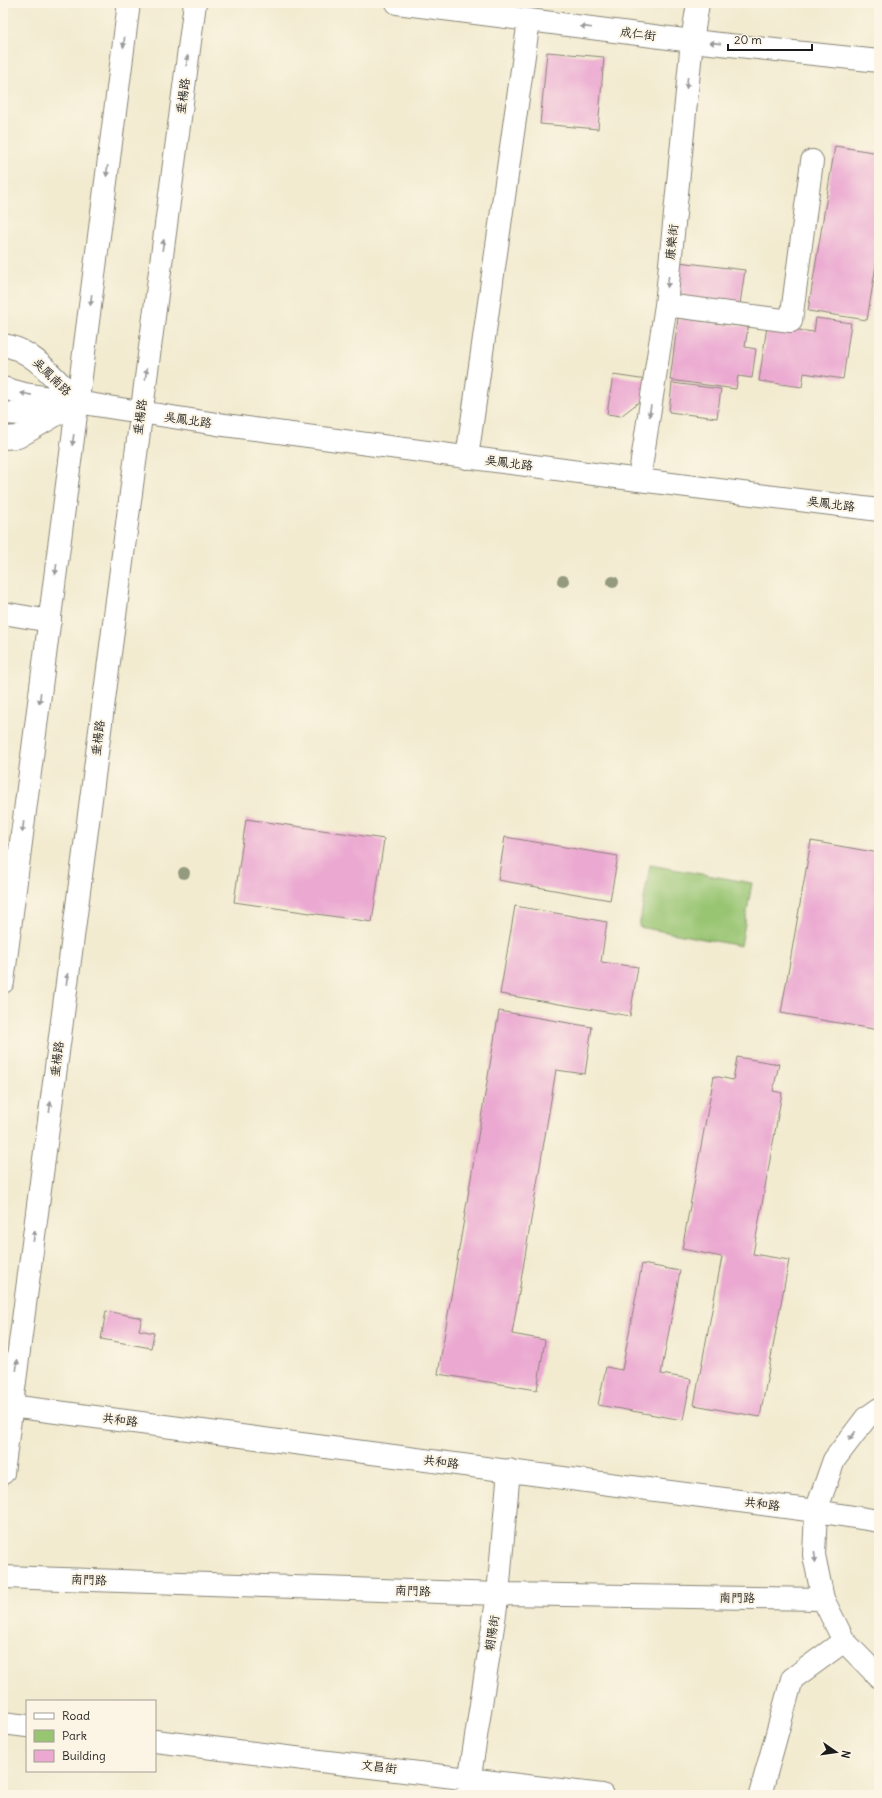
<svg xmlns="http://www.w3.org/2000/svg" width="882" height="1798" viewBox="0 0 882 1798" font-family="Delius,'LXGW WenKai TC',sans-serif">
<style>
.green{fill:#98c572;stroke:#5a7047}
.building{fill:#eba8d1}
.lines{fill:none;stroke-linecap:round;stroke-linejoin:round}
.minor-casing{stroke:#878476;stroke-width:24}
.minor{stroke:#fff;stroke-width:22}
.tree{fill:#949a7e}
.oneway{fill:#999}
.labels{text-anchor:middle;stroke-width:4;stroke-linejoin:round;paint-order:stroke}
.street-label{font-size:12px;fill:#1c1c1c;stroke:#fcf5e5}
</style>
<rect width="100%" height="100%" fill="#fcf5e5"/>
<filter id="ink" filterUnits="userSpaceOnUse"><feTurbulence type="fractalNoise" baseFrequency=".025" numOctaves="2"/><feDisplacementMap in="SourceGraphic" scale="8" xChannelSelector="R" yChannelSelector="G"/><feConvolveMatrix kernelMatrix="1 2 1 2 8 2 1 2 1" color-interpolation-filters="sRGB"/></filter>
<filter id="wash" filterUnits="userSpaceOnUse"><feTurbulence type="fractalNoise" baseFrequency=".012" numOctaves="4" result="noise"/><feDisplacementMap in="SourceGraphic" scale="16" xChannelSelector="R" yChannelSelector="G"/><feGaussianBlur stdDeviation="0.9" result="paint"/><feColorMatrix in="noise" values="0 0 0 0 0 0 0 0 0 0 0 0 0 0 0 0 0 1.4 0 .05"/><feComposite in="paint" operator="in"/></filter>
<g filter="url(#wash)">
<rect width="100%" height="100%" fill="#f2ebd0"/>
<path class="green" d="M650,865l102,18 -11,63 -102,-19z"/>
<g id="blocks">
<path class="building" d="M547,52l57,5 -6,72 -58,-5z
M835,146l44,7v94l-12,73 -59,-9z
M679,262l66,8 -5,34 -65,-8z
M678,318l70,9 -3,20 11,2 -4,29 -14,-2 -2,13 -66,-9z
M816,318l35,5 -8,56 -39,-6 -2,14 -43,-6 8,-55 47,6z
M613,375l34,5 -3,18 -23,18 -14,-2z
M672,383l49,6 -4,29 -48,-6z
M246,819l138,20 -12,83 -138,-20z
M505,837l113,19 -8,44 -112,-20z
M811,841l68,12v177l-98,-17z
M515,906l92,16 -6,40 37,5 -8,49 -130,-22z
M499,1011l93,16 -7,47 -29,-4 -44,264 33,6 -8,50 -99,-16z
M737,1057l42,7 -6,27 9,2 -29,161 36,6 -29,157 -66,-12 28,-148 -40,-8 32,-173 19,4z
M642,1264l38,7 -19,103 30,5 -8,41 -85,-15 8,-38 16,3z
M106,1311l36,7 -3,12 15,3 -3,15 -50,-9z"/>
</g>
</g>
<g filter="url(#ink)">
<use href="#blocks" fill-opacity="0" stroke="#878476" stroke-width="1"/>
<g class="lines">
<defs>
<path id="minor" d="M397,3l295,38 187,20
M666,305l125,16 21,-160
M3,345c31,4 54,37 75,57
M3,388l22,6 192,30 422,56 240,30
M3,413l18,1 36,-8
M3,438l15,-1 60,-35
M467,458l62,-438
M639,480l27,-175 26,-264 6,-38
M3,613l47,8
M3,982l126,-979
M3,1405l813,106 63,10
M879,1409l-13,9 -32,42 -18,51 -2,44 9,44 21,42 35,36
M3,1473l192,-1470
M3,1577l495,17 325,5
M3,1723l24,3
M155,1741l447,54
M467,1795l31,-201 11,-124
M760,1795l32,-116 52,-38"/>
</defs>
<use href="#minor" class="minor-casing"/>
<use href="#minor" class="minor"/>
</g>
<g class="tree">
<circle cx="563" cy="581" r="6"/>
<circle cx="613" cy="582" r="6"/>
<circle cx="184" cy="873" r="6"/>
</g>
<defs><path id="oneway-solid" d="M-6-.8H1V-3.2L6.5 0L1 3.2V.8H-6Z"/></defs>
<g class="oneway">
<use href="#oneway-solid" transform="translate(586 27) rotate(-173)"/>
<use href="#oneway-solid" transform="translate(124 42) rotate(97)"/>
<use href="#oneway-solid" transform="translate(715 43) rotate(-174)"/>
<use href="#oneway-solid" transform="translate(187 61) rotate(-82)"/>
<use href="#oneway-solid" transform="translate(687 83) rotate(96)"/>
<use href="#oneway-solid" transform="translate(107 171) rotate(97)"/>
<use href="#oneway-solid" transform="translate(163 245) rotate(-82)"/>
<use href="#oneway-solid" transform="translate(668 282) rotate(96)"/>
<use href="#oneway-solid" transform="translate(91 300) rotate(97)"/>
<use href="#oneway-solid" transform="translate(146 374) rotate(-82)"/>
<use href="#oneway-solid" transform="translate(26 394) rotate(-169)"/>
<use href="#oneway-solid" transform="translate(650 411) rotate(99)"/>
<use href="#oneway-solid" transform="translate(73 440) rotate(98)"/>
<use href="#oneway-solid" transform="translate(56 569) rotate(97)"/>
<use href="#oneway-solid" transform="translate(40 698) rotate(97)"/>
<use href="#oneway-solid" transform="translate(23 827) rotate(97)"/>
<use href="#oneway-solid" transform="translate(67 979) rotate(-83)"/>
<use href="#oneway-solid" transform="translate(50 1107) rotate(-83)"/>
<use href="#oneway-solid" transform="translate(34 1236) rotate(-83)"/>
<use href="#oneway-solid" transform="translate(17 1365) rotate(-83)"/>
<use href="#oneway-solid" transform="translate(852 1436) rotate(127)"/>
<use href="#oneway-solid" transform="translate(815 1557) rotate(84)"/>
</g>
</g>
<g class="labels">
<g class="street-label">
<text transform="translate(638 34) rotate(7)" y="4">成仁街</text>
<text transform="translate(183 96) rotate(-82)" y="4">垂楊路</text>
<text transform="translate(672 242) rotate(-84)" y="4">康樂街</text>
<text transform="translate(52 377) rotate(44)" y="4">吳鳳南路</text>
<text transform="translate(140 417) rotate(-82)" y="4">垂楊路</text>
<text transform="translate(188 420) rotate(8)" y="4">吳鳳北路</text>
<text transform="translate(509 463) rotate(7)" y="4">吳鳳北路</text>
<text transform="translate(831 504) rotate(7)" y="4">吳鳳北路</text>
<text transform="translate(98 738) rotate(-83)" y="4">垂楊路</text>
<text transform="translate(57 1059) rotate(-83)" y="4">垂楊路</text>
<text transform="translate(120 1420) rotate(7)" y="4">共和路</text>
<text transform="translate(441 1462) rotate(7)" y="4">共和路</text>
<text transform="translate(762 1504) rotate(7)" y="4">共和路</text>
<text transform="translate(89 1580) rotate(2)" y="4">南門路</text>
<text transform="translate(413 1591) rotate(2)" y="4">南門路</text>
<text transform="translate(737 1598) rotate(1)" y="4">南門路</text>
<text transform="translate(492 1633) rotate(-81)" y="4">朝陽街</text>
<text transform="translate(379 1767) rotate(7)" y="4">文昌街</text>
</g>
</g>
<rect width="882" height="1798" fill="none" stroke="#fcf5e5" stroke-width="16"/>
<rect x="26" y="1700" width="130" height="72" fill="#fcf5e5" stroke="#a29e95"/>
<rect x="34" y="1713" width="20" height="6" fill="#ffffff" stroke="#a29e95"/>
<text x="62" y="1720" font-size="12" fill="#1c1c1c">Road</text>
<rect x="34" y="1730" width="20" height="12" fill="#98c572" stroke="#a29e95"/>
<text x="62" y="1740" font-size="12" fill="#1c1c1c">Park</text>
<rect x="34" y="1750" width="20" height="12" fill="#eba8d1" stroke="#a29e95"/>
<text x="62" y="1760" font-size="12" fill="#1c1c1c">Building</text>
<g transform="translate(836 1752) rotate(103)" stroke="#fcf5e5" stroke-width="3" paint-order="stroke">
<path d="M0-3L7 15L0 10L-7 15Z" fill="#1c1c1c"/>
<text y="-6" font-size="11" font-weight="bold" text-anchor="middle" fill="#1c1c1c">N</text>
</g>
<path d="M728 44v6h84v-6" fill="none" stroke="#1c1c1c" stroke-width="2"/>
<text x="734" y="44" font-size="12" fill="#1c1c1c" stroke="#fcf5e5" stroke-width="3" paint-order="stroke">20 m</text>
</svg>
